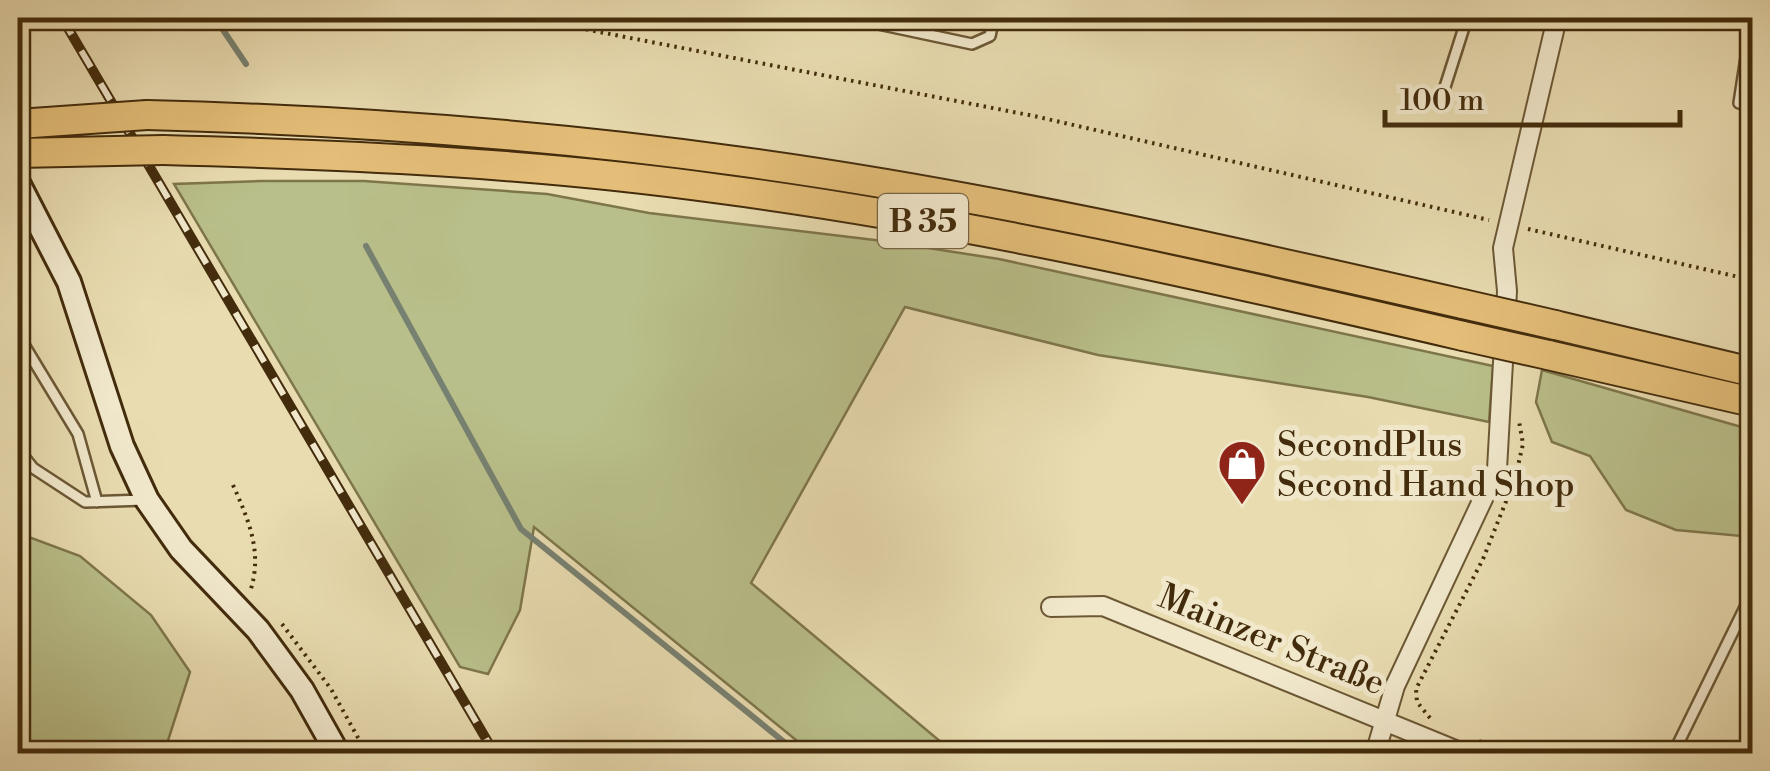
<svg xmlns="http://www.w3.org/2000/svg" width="1770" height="771" viewBox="0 0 1770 771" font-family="'Libre Bodoni',serif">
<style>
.green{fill:#b9bf8a;stroke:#7e764b;stroke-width:2.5}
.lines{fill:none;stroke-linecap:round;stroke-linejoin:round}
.stream{stroke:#778171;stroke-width:6}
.service-casing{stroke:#6c5835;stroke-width:14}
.minor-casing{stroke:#6c5835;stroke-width:22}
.secondary-casing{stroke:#432c0c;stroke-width:28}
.trunk-casing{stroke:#432c0c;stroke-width:32}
.path{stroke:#432c0c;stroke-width:4;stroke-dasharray:2.5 5;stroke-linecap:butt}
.service{stroke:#f1e8cc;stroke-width:9}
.minor{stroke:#f1e8cc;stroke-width:18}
.secondary{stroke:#f1e8cc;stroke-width:22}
.trunk{stroke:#e4be78;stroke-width:28}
.rail-casing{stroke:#432c0c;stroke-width:10}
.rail{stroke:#f1e8cc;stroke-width:6;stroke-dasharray:19;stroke-linecap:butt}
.trunk-bridge-casing{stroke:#432c0c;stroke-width:32;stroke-linecap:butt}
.trunk-bridge{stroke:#e4be78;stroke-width:28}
.labels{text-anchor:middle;stroke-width:10;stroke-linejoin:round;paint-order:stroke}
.shield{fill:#f1e8cc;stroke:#776446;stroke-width:2.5}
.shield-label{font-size:32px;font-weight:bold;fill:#432c0c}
.poi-label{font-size:35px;fill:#432c0c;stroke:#f1e8cc;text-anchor:start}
.street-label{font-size:35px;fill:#432c0c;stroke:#f1e8cc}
</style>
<rect width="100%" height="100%" fill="#e9dcb1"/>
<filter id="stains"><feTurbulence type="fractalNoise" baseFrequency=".002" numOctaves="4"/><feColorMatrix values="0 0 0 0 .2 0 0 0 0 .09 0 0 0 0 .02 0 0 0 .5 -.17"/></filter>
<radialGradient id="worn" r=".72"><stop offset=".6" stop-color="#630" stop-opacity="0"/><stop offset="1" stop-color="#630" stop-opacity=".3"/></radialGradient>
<!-- green -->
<path class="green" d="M 260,181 L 364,181 L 547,194 L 649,213 L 883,241 L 999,259 L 1493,366 L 1489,422 L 1368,397 L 1098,355 L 905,307 L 751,583 L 954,753 L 812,753 L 534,527 L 520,610 L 488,674 L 460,667 L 174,184 Z
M 1542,370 L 1752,430 L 1752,537 L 1676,530 L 1626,510 L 1590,456 L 1552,442 L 1536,402 Z
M 18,533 L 80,556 L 151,615 L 190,672 L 164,753 L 18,753 Z"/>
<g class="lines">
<!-- stream -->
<path class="stream" d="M 215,18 L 246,64
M 366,246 L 521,529 L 799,754"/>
<!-- service casing -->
<g class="service-casing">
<path id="service" d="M 850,18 L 972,44 L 990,36 L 994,18
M 1752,18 L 1739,103 L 1752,106
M 1444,90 L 1467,18
M 18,335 L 78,434 L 97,502
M 18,449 L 33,468 L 85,502 L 144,500
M 1673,754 L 1752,593"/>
</g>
<!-- minor casing -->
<g class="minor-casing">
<path id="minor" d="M 1051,607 L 1103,606 L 1465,754
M 1375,754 L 1395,686 L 1497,469 L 1507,291 L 1503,248 L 1557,18"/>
</g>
<!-- secondary casing -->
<g class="secondary-casing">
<path id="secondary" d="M 18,183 L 69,282 L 122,446 L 147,500 L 181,549 L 258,630 L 302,690 L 338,754"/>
</g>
<!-- trunk casing -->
<g class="trunk-casing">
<path id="trunk" d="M 147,115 C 344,120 541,134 736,161 C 981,194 1222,249 1463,304
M 163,150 C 350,155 536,163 721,189 C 971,222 1218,279 1463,336
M 1555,325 L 1752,372
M 1548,355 L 1752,402"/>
</g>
<!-- path -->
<path class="path" d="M 527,18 L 1034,116 L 1489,220
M 1528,229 L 1752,280
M 1517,470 L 1523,444 L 1519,421
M 233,485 C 249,521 263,553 250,592
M 282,624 L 331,689 L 367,754
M 1430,718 L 1417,702 L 1416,689 L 1483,559 L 1515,479
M 1479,741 L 1506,754"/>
<!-- service -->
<use href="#service" class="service"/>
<!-- minor -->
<use href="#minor" class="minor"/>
<!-- secondary -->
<use href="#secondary" class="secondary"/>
<!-- trunk -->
<use href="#trunk" class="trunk"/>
<!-- rail casing -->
<g class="rail-casing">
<path id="rail" d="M 62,18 L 495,754"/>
</g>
<!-- rail -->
<use href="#rail" class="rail"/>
<!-- trunk-bridge casing -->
<g class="trunk-bridge-casing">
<path id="trunk-bridge" d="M 18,124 L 147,115
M 18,153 L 163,150
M 1463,304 L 1555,325
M 1463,336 L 1548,355"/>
</g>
<!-- trunk-bridge -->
<use href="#trunk-bridge" class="trunk-bridge"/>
</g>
<!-- icons -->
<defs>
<g id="shop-pin" transform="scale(2.5)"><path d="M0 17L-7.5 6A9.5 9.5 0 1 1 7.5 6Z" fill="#8f2418" stroke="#f1e8cc"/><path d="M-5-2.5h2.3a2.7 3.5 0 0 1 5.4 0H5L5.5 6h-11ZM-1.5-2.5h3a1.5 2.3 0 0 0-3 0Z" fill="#fff"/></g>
</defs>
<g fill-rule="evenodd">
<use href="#shop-pin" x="1242" y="464"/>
</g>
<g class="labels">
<!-- shield labels -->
<rect class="shield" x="878" y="194" width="90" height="54" rx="8"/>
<g class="shield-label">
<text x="923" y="232">B 35</text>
</g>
<!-- poi labels -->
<g class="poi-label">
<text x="1277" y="456">SecondPlus<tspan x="1277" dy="40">Second Hand Shop</tspan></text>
</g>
<!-- street labels -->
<g class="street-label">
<text transform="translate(1272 639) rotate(22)" y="12">Mainzer Straße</text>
</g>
</g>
<!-- margin -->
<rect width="1770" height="771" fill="none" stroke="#e9dcb1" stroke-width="60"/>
<rect x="20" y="20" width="1730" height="731" fill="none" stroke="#432c0c" stroke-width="5"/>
<rect x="30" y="30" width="1710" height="711" fill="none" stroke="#432c0c" stroke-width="2.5"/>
<!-- scale -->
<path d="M1385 110v15h295v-15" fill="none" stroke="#432c0c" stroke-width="5"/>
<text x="1400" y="110" font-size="30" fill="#432c0c" stroke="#f1e8cc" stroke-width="8" paint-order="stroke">100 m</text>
<rect width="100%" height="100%" filter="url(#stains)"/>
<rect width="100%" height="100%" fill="url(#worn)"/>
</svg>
